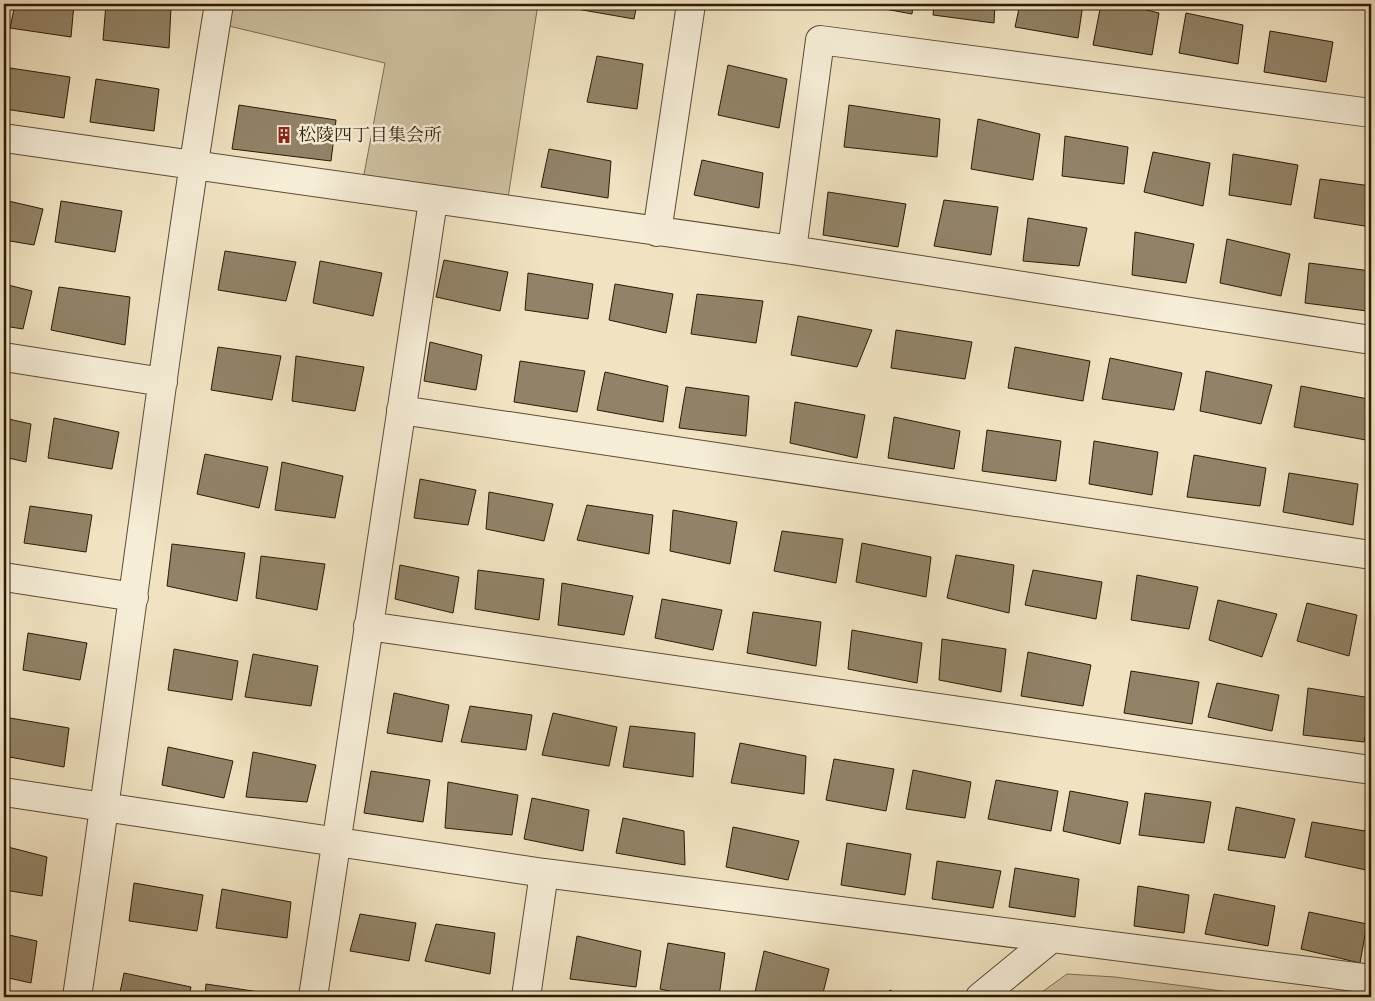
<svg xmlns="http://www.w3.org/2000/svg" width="1375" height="1001" viewBox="0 0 1375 1001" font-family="Vollkorn,'Noto Serif JP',serif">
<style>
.green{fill:#cfc1a2;stroke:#7d6e54}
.building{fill:#928368;stroke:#2b1a06}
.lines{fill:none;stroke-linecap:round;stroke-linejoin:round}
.minor-casing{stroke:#5c4c35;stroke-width:30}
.minor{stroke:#f6edd7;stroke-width:28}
.labels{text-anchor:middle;stroke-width:5;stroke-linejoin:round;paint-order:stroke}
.poi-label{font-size:18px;fill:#2b1a06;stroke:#f6edd7;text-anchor:start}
</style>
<rect width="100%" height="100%" fill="#f1e3c2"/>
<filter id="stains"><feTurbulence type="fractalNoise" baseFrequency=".004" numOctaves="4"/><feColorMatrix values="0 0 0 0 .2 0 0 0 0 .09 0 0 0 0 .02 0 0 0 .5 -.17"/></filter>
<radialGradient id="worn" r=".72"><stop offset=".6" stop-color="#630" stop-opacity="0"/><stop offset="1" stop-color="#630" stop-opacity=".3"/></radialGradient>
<!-- green -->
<path class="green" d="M 219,4 L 538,4 L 506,211 L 361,190 L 385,63 L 216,23 Z
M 1067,974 L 1115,977 L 1268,997 L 1035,997 Z"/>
<!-- building -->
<path class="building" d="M 15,4 L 74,4 L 71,37 L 10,28 Z
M 106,4 L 145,4 L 171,7 L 169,48 L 103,40 Z
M 572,4 L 637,4 L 634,19 L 571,8 Z
M 765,4 L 801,4 L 800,9 Z
M 858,4 L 913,4 L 912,14 Z
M 934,4 L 995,4 L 994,23 L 933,15 Z
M 1020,4 L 1083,4 L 1078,38 L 1015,27 Z
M 1101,4 L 1121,4 L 1159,13 L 1152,55 L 1093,45 Z
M 1186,13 L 1243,25 L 1238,64 L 1179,53 Z
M 1270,31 L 1333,42 L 1326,82 L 1264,72 Z
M 597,56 L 643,64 L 637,109 L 587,102 Z
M 728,65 L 787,79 L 779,128 L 718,115 Z
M 10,68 L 70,77 L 64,118 L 5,109 Z
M 96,79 L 159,89 L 154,131 L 90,122 Z
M 239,105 L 336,120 L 331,161 L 232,149 Z
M 849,105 L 940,119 L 937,157 L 844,147 Z
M 978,119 L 1040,134 L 1033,180 L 971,169 Z
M 1065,136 L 1128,147 L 1124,184 L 1062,176 Z
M 549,149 L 611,161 L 608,198 L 541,187 Z
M 1153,152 L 1210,163 L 1203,206 L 1144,192 Z
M 1233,154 L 1298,165 L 1291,205 L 1229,195 Z
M 702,160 L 763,173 L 759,208 L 694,195 Z
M 1320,179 L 1371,186 L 1371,227 L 1314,218 Z
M 828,192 L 906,204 L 898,247 L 823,235 Z
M 4,200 L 43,209 L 34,245 L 4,240 Z
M 944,200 L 998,207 L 991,255 L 934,246 Z
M 61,201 L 122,211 L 115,252 L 55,242 Z
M 1028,218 L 1087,228 L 1079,266 L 1023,261 Z
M 1135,232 L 1194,244 L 1186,283 L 1132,275 Z
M 1227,239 L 1290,254 L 1281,296 L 1220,283 Z
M 225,251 L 296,262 L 286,301 L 218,290 Z
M 444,260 L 508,272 L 500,311 L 436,297 Z
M 320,261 L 382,273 L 373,316 L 313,303 Z
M 1309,263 L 1371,271 L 1367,311 L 1305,303 Z
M 528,273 L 593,284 L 588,319 L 525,310 Z
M 4,284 L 32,291 L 23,329 L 4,326 Z
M 615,284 L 673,294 L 666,333 L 609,320 Z
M 59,287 L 130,297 L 125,345 L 51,330 Z
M 697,294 L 763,301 L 756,343 L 691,334 Z
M 798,316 L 872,330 L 857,367 L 791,355 Z
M 896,330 L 972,342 L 965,379 L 891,368 Z
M 430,342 L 482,355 L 476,390 L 424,381 Z
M 218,347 L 281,356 L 272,400 L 211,390 Z
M 1015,347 L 1090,361 L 1083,401 L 1008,388 Z
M 296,356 L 364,367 L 355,411 L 292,401 Z
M 1110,358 L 1182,373 L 1174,410 L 1102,399 Z
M 520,361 L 585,371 L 577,412 L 514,402 Z
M 1206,371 L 1272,385 L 1261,424 L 1200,411 Z
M 605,372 L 668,386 L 663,422 L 597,410 Z
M 1301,386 L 1368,399 L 1366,440 L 1294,427 Z
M 686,387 L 749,396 L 746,436 L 679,428 Z
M 795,402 L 865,415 L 857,458 L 790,443 Z
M 894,417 L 960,431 L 954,469 L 888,458 Z
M 4,418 L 31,424 L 26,462 L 4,457 Z
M 54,418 L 119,432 L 112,469 L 48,458 Z
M 987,430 L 1061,441 L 1056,481 L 982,471 Z
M 1094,441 L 1158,452 L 1152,495 L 1089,484 Z
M 205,454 L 268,467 L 259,508 L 197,494 Z
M 1194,455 L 1266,468 L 1260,506 L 1187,497 Z
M 282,462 L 343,476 L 335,518 L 275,510 Z
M 1289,473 L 1358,484 L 1353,525 L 1283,512 Z
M 420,479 L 476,490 L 468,525 L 414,518 Z
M 489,492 L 553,504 L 544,541 L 486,529 Z
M 587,505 L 653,515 L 649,554 L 577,540 Z
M 30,506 L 92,515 L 86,552 L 24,543 Z
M 673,510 L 737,522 L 730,564 L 670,551 Z
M 782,531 L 843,539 L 836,583 L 774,571 Z
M 862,543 L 931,557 L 926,597 L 856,582 Z
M 172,544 L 245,553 L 237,601 L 167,586 Z
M 956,555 L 1014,565 L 1009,613 L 947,598 Z
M 261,556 L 325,564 L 317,610 L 256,598 Z
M 400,565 L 459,577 L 453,613 L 395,599 Z
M 478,570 L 544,579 L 539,620 L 475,609 Z
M 1033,570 L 1102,582 L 1096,619 L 1025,605 Z
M 1137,575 L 1198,587 L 1189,629 L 1131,620 Z
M 562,583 L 633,596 L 624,635 L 558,625 Z
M 662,599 L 722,610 L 713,650 L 655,638 Z
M 1218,600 L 1277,614 L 1262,657 L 1209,640 Z
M 1307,603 L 1357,615 L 1349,656 L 1297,641 Z
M 753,612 L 821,622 L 816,666 L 747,653 Z
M 852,630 L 922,643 L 917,683 L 848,669 Z
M 28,633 L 87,643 L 80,680 L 23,670 Z
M 942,639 L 1006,649 L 1001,692 L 939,680 Z
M 174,649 L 238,661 L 232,700 L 168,690 Z
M 1028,652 L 1091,665 L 1083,706 L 1021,696 Z
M 253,654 L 318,666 L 311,706 L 245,697 Z
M 1131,671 L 1199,682 L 1192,724 L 1124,713 Z
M 1217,683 L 1279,695 L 1272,731 L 1208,717 Z
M 1308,688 L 1371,698 L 1371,709 L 1364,742 L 1303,735 Z
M 394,693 L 449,705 L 442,742 L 387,733 Z
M 470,706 L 532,715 L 526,750 L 461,742 Z
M 553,713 L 617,727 L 609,766 L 542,755 Z
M 4,717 L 69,728 L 64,767 L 4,756 Z
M 630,726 L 695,733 L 693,777 L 623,767 Z
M 740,743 L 806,756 L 804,794 L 731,783 Z
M 168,747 L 233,761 L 224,798 L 162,785 Z
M 253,752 L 316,765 L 307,802 L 246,797 Z
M 834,759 L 894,769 L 886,811 L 826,800 Z
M 913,770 L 971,782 L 965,818 L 906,809 Z
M 371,771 L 430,780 L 423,822 L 364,813 Z
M 996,780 L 1058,791 L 1051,831 L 988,819 Z
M 448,782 L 518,795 L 512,835 L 445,828 Z
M 1070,791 L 1128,802 L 1120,844 L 1063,831 Z
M 1145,793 L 1211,802 L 1204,843 L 1139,835 Z
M 532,798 L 589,810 L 583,851 L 524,839 Z
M 1236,807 L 1295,819 L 1285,858 L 1228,850 Z
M 623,818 L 684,831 L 685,865 L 616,853 Z
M 1312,822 L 1371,832 L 1371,845 L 1366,870 L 1305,857 Z
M 733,827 L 799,841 L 788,880 L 726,867 Z
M 847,843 L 911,854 L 905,895 L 841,885 Z
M 4,846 L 47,857 L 42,896 L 4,890 Z
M 937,861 L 1001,871 L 993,908 L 932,899 Z
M 1015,868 L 1079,879 L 1075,917 L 1009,907 Z
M 134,883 L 203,895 L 197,931 L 129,921 Z
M 1138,886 L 1189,895 L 1184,933 L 1134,926 Z
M 222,889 L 291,902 L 287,938 L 216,928 Z
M 1214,894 L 1275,906 L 1268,946 L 1205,934 Z
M 1309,912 L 1367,924 L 1360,963 L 1301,949 Z
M 360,914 L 416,923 L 409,961 L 350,951 Z
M 436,924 L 495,933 L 490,974 L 425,961 Z
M 4,934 L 37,941 L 31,983 L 4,977 Z
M 577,936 L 641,951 L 636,987 L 570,979 Z
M 668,943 L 725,953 L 719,997 L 697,997 L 660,989 Z
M 764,951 L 829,969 L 822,997 L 798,997 L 755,992 Z
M 124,973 L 191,987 L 189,997 L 119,997 Z
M 206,984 L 266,993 L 266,997 L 205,997 Z
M 891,990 L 895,997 L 877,997 Z"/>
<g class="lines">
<!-- minor casing -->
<g class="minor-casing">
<path id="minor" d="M 4,138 L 792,250 L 1371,340
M 657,232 L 691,4
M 792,250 L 820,40 L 1371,113
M 4,357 L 163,382
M 401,410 L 1371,555
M 4,577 L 134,597
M 368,626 L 1371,770
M 4,792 L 544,873 L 526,997
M 544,873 L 1371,979
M 77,997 C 126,666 165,334 219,4
M 313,997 L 433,201
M 980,997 L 1052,938"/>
</g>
<!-- minor -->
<use href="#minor" class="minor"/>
</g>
<!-- icons -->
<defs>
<g id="building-bare" transform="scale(1.35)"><path d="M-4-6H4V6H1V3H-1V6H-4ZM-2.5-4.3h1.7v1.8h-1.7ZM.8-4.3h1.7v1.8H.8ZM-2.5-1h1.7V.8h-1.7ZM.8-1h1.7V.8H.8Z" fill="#8f2418" stroke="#f6edd7" stroke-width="2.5" paint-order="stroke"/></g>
</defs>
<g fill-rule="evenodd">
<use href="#building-bare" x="284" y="135"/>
</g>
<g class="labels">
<!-- poi labels -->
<g class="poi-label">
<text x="298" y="141">松陵四丁目集会所</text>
</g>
</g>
<!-- margin -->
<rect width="1375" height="1001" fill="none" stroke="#f1e3c2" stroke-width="20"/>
<rect x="5" y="5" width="1365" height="991" fill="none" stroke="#2b1a06" stroke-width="2.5"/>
<rect x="10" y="10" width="1355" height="981" fill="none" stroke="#2b1a06"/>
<rect width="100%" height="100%" filter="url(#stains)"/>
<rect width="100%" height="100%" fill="url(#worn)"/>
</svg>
